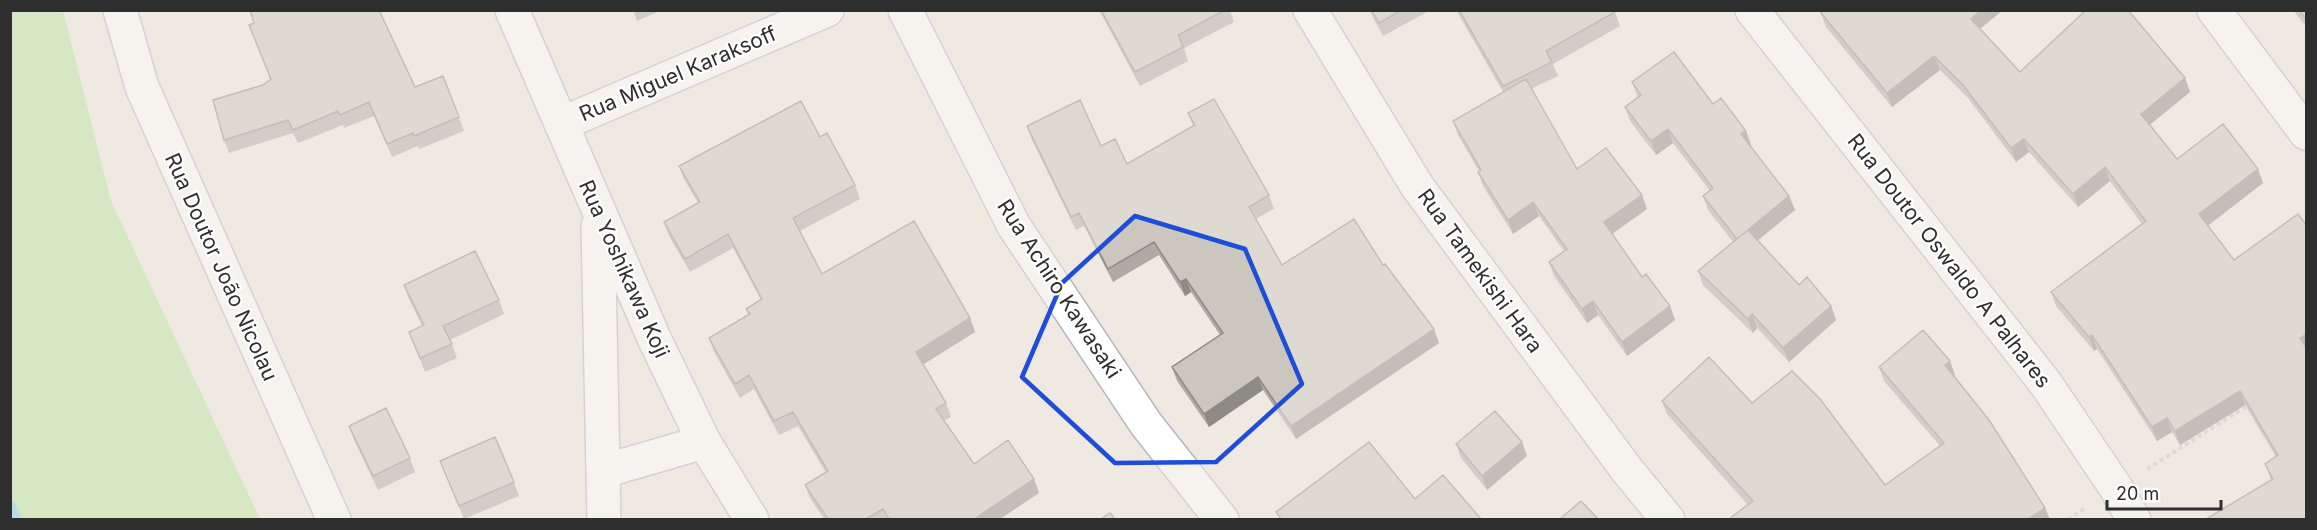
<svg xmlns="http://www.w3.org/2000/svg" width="2317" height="530" viewBox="0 0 2317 530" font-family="Inter,sans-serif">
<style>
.green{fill:#b6e59e}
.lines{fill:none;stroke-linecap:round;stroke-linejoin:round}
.stream{stroke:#75cff0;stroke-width:12}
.street-casing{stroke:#b4b7c1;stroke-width:36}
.path{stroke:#c9c9c9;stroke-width:4;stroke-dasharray:4.5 3;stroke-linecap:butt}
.street{stroke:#fff;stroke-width:33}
.wall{fill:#afaba4}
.shaded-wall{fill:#8e8b86}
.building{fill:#cbc7bf;stroke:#8e8b86;stroke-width:1.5}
.marked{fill:none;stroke:#1d4ed8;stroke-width:4.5;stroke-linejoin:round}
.labels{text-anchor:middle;stroke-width:4.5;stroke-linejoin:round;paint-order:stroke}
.street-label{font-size:21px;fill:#2e2e2e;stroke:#fff}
</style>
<rect width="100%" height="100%" fill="#efe9e1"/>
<!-- green -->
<path class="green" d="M 10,11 L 63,11 L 111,201 L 260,519 L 11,519 Z"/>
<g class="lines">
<!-- stream -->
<path class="stream" d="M 10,506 L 16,520"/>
<!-- street casing -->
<g class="street-casing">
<path id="street" d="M 120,10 L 142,87 L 334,520
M 512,10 L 654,338 L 704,442 L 752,520
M 905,10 L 1014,226 L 1146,424 L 1222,520
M 1310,10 L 1417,186 L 1627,470 L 1668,520
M 1752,10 L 2046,384 L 2116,488 L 2134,520
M 2214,10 L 2306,133
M 561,124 L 827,10
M 598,226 L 604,520
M 604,471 L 704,442"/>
</g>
<!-- path -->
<path class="path" d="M 2147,469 L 2250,404
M 2068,520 L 2085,508"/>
<!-- street -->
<use href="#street" class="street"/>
</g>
<!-- wall -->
<path class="wall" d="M 633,10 L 662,10 L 637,21 Z
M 1099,10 L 1230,10 L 1234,22 L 1184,48 L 1188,61 L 1140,86 Z
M 1369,10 L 1431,10 L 1383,36 Z
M 1456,10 L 1614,10 L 1620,26 L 1553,64 L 1558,76 L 1531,89 L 1577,169 L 1647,209 L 1612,234 L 1642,277 L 1670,306 L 1675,320 L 1627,356 L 1598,315 L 1587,323 L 1554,276 L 1549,262 L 1564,251 L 1539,216 L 1513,234 L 1483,186 L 1478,172 L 1479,171 L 1458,135 L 1453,121 L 1503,92 Z
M 1819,10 L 2003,10 L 1980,29 L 2020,72 L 2185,78 L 2190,92 L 2149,125 L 2177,159 L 2258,169 L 2263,183 L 2208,226 L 2307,519 L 2270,478 L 2265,464 L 2276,457 L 2245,405 L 2180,445 L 2172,432 L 2157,441 L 2097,349 L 2094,351 L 2056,306 L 2051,292 L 2142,224 L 2110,181 L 2078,207 L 2029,152 L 2016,162 L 1968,98 L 1940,70 L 1892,107 L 1826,27 L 1821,13 Z
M 2293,10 L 2307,10 L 2307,28 Z
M 254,23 L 415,87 L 443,76 L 464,131 L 419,149 L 418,146 L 392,157 L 374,116 L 344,128 L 343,125 L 298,143 L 293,133 L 229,153 L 224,140 L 263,85 L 270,80 Z
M 1632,82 L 1713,104 L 1746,131 L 1751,145 L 1750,146 L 1789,196 L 1795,210 L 1758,240 L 1799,285 L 1831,306 L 1836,320 L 1789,362 L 1757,328 L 1753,333 L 1703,285 L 1698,271 L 1733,242 L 1708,210 L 1703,196 L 1710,191 L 1673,143 L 1656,155 L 1630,121 L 1625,107 L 1638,98 Z
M 1188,113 L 1269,195 L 1274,209 L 1256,219 L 1282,265 L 1383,265 L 1434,329 L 1439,343 L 1296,439 L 1263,390 L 1209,427 L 1177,381 L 1172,367 L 1220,335 L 1191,292 L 1185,296 L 1159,255 L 1113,282 L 1084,226 L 1076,230 L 1032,140 L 1027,126 L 1101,146 L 1127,164 L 1193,126 Z
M 820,137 L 855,185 L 860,199 L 800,231 L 822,274 L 970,318 L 975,332 L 923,364 L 946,403 L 951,417 L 944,421 L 974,464 L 1039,493 L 1000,519 L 824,519 L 810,498 L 805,485 L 826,473 L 798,426 L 779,435 L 754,389 L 740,398 L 714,352 L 709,338 L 749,315 L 746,309 L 761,300 L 733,248 L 690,272 L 669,236 L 664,222 L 698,203 L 684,179 L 679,166 Z
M 404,285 L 499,300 L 504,314 L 450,340 L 457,358 L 425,372 L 409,332 L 422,326 L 409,299 Z
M 1950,361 L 1955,375 L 1954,376 L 2045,508 L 1748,505 L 1667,414 L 1662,401 L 1752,403 L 1885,485 L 1940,446 L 1884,381 L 1879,367 Z
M 349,426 L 410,458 L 415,472 L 378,490 L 354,440 Z
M 1522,442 L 1527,456 L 1487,490 L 1461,458 L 1456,444 Z
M 440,461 L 514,482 L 519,496 L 464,519 Z"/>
<!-- shaded-wall -->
<path class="shaded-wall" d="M 1981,10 L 2003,10 L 1976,32 L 1971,19 Z
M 1934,56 L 1940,70 L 1892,107 L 1887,93 Z
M 2185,78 L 2190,92 L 2146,128 L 2141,114 Z
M 1668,129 L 1673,143 L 1656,155 L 1651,141 Z
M 1746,131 L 1751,145 L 1746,148 L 1741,134 Z
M 2024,139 L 2029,152 L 2016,162 L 2011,148 Z
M 2105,167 L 2110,181 L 2078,207 L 2073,194 Z
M 2258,169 L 2263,183 L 2204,228 L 2199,214 Z
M 1642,195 L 1647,209 L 1609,236 L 1604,222 Z
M 1789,196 L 1795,210 L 1742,253 L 1737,239 Z
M 1533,202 L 1539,216 L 1513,234 L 1508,220 Z
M 1186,279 L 1191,292 L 1185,296 L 1180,282 Z
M 1593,301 L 1598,315 L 1587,323 L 1582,309 Z
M 1670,306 L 1675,320 L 1627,356 L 1622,342 Z
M 1831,306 L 1836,320 L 1789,362 L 1783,348 Z
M 1752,314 L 1757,328 L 1753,333 L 1748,319 Z
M 970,318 L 975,332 L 921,366 L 916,352 Z
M 1434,329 L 1439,343 L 1296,439 L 1291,426 Z
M 2307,334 L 2307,351 L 2300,338 Z
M 2092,335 L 2097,349 L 2094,351 L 2089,337 Z
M 1950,361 L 1955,375 L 1950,379 L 1945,365 Z
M 1258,377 L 1263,390 L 1209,427 L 1204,414 Z
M 2240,391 L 2245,405 L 2180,445 L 2175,431 Z
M 2167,418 L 2172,432 L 2157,441 L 2152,427 Z
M 1522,442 L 1527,456 L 1487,490 L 1482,476 Z
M 1034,479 L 1039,493 L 1000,519 L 974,519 Z
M 2045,508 L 2050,519 L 2028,519 Z"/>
<!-- building -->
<path class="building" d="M 250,10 L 379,10 L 415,87 L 443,76 L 459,117 L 414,136 L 413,133 L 387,144 L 369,102 L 340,115 L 338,111 L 293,130 L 288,120 L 224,140 L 213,100 L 263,85 L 271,79 L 249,25 L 254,23 Z
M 1101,10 L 1225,10 L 1178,35 L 1183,47 L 1135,72 Z
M 1371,10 L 1402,10 L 1379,23 Z
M 1459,10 L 1614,10 L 1615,12 L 1546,51 L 1552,62 L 1503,86 Z
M 1824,10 L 1981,10 L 1971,19 L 2020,72 L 2086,10 L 2128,10 L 2185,78 L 2141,114 L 2177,159 L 2223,124 L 2258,169 L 2199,214 L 2234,260 L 2298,214 L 2307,226 L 2307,334 L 2300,338 L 2307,349 L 2307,519 L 2206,519 L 2273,479 L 2265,464 L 2278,455 L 2240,391 L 2175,431 L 2167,418 L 2152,427 L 2092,335 L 2089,337 L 2051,292 L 2146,221 L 2105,167 L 2073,194 L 2024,139 L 2011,148 L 1963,85 L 1934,56 L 1887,93 L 1821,13 Z
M 2299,10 L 2307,10 L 2307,20 Z
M 1674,52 L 1713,104 L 1721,98 L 1746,131 L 1741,134 L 1789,196 L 1737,239 L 1703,196 L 1713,188 L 1668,129 L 1651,141 L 1625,107 L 1641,95 L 1632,82 Z
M 1526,79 L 1577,169 L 1606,148 L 1642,195 L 1604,222 L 1642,277 L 1646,274 L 1670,306 L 1622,342 L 1593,301 L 1582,309 L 1549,262 L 1567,249 L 1533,202 L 1508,220 L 1478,172 L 1481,170 L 1453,121 Z
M 1214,99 L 1269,195 L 1249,207 L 1282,265 L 1354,219 L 1383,265 L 1385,264 L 1434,329 L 1291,426 L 1258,377 L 1204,414 L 1172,367 L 1223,333 L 1186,279 L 1180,282 L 1154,242 L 1108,269 L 1079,213 L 1071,217 L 1027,126 L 1080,100 L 1101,146 L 1115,139 L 1127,164 L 1195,125 L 1188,113 Z
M 801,101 L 820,137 L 827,133 L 855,185 L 793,218 L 822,274 L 914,221 L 970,318 L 916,352 L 946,403 L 936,409 L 974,464 L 1008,440 L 1034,479 L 974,519 L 889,519 L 883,509 L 866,519 L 828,519 L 805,485 L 828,471 L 793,412 L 774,421 L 749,375 L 735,384 L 709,338 L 750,314 L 746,309 L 762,299 L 728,234 L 685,259 L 664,222 L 700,202 L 679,166 Z
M 1748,230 L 1799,285 L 1807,277 L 1831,306 L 1783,348 L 1752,314 L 1748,319 L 1698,271 Z
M 475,251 L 499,300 L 443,326 L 452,344 L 420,358 L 409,332 L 424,325 L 404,285 Z
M 1923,330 L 1950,361 L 1945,365 L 1989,420 L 2045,508 L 2028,519 L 1731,519 L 1730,518 L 1753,501 L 1662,401 L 1709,357 L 1752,403 L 1792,371 L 1820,399 L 1885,485 L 1944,443 L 1879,367 Z
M 386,408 L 410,458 L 373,476 L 349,426 Z
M 1495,411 L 1522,442 L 1482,476 L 1456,444 Z
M 495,437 L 514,482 L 459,506 L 440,461 Z
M 1369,442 L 1415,499 L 1443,475 L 1481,519 L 1281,519 L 1276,512 Z
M 1581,501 L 1598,519 L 1560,519 Z
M 1110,513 L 1115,519 L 1101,519 Z"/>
<!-- marked area -->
<path d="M0 0H2317V530H0ZM 1135,216 L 1245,249 L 1302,384 L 1216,462 L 1115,463 L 1022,377 L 1062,283 Z" fill="#efe9e1" fill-opacity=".55" fill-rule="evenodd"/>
<path class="marked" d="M 1135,216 L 1245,249 L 1302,384 L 1216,462 L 1115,463 L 1022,377 L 1062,283 Z"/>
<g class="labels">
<!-- street labels -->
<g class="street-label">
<text transform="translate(678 74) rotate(-23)" y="7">Rua Miguel Karaksoff</text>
<text transform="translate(1949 261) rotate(52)" y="7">Rua Doutor Oswaldo A Palhares</text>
<text transform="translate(221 267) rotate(66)" y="7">Rua Doutor João Nicolau</text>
<text transform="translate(624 269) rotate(66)" y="7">Rua Yoshikawa Koji</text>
<text transform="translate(1480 271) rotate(54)" y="7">Rua Tamekishi Hara</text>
<text transform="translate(1059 289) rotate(57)" y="7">Rua Achiro Kawasaki</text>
</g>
</g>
<!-- border -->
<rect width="2317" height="530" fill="none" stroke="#2e2e2e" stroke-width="24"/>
<!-- scale -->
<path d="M2107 500v9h114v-9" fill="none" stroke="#2e2e2e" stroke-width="3"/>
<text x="2116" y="500" font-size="18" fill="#2e2e2e" stroke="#ffffff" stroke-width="4.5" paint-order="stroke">20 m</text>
</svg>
